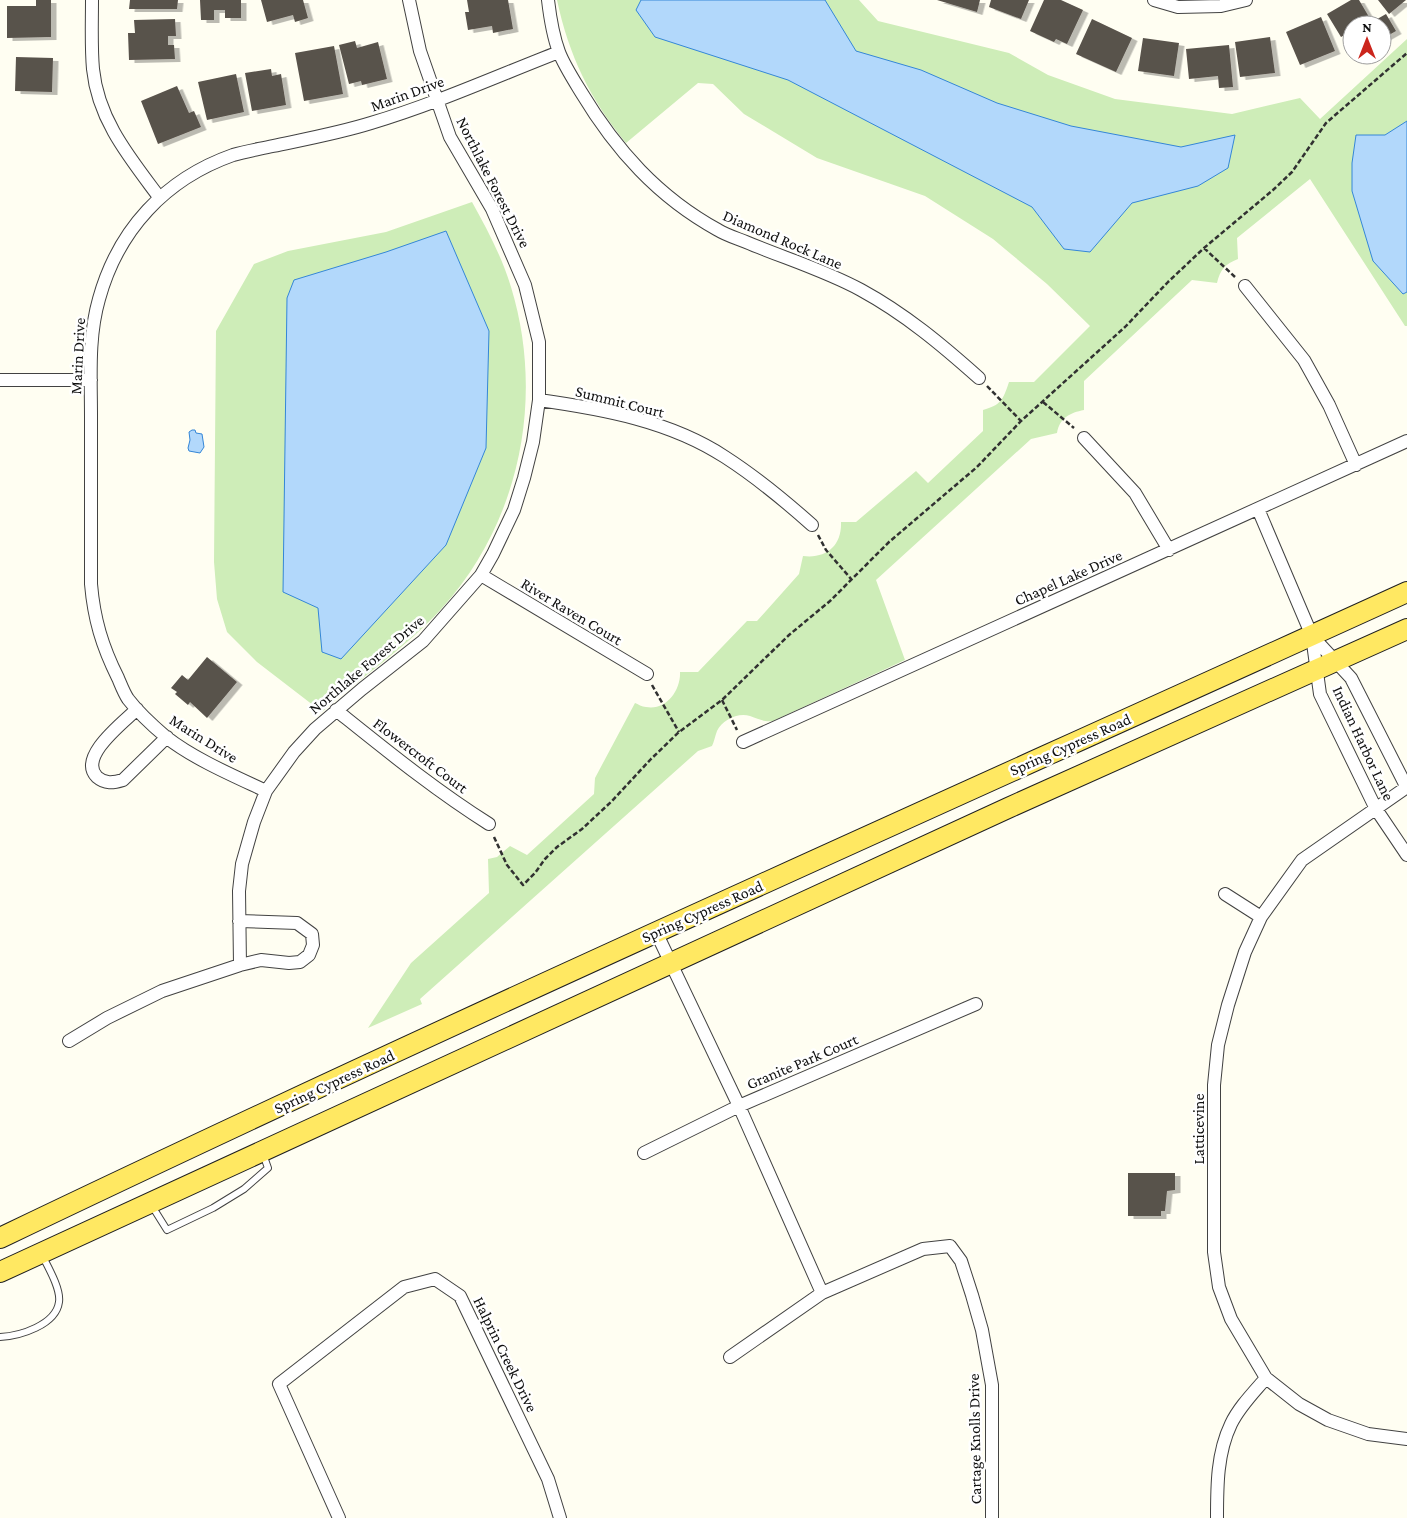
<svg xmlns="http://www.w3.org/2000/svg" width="1407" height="1518" viewBox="0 0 1407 1518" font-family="'Crimson Pro',serif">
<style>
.green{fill:#ceedb8}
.water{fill:#b2d8fb;stroke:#3486d7}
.building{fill:#59524b;filter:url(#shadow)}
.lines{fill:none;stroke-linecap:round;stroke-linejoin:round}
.lane-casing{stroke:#424242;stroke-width:8}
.street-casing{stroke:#424242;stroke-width:14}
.primary-casing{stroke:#202020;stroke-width:22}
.path{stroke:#313131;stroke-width:2.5;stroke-dasharray:5 2.5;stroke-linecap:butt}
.lane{stroke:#fff;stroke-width:6}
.street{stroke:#fff;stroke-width:12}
.primary{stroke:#ffe862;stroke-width:20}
.labels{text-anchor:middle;stroke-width:5;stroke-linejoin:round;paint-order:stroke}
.street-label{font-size:16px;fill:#0f0f0f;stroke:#fff}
</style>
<defs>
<filter id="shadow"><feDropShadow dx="5.5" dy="3" stdDeviation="0" flood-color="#0004"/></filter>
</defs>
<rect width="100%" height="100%" fill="#fffef2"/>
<!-- green -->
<path class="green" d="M 557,0 L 859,0 L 878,21 L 1009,53 L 1048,75 L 1115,99 L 1232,114 L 1300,98 L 1320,119 L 1407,39 L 1407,326 L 1405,326 L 1310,179 L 1237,238 L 1238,259 C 1225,264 1220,270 1217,283 L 1192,280 L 1084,381 L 1084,410 C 1070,413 1060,417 1057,433 L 1031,439 L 876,580 L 905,660 L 773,721 C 763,722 759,719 750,716 C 738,712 722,720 717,731 C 715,736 714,742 712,746 L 698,751 L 420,999 L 422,1004 L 368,1028 L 411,963 L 489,893 L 488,859 L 497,857 L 510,846 L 527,855 L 594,794 L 595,778 L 635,703 C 638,704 642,707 646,707 C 666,711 681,690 680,672 L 698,672 L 747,621 L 757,621 L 799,574 L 803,556 C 826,559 842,546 841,522 L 856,522 L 916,471 L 928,483 L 983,431 L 983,410 C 1001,405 1003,400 1009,382 L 1034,382 L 1090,326 L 1047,284 L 993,239 L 925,196 L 817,158 L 744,114 L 713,84 L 698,83 L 626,143 C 590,99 569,56 557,0 Z
M 472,202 C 487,229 502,257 511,287 C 545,398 520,522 442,608 C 406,648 361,677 322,712 L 257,662 L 227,632 L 217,599 L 214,562 L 216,331 L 254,264 L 288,251 L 386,232 Z"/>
<!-- water -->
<path class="water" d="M 641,0 L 825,0 L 856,51 L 921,70 L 997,103 L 1071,126 L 1181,147 L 1235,135 L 1228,168 L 1198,186 L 1132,203 L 1090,252 L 1064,249 L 1032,207 L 788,80 L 655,37 L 636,10 Z
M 1407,121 L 1407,292 L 1403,294 L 1373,261 L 1352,191 L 1352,163 L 1356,135 L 1385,135 Z
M 446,231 L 489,331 L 486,448 L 446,545 L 341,659 L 322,652 L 318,608 L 283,592 L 287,298 L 294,280 L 386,252 Z
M 192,430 L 195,430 L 196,433 L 202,434 L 204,447 L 200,453 L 189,451 L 188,448 L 190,440 L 189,432 Z"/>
<!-- building -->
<path class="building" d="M 36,0 L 51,0 L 51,37 L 7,38 L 7,6 L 36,6 Z
M 130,0 L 178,0 L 177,9 L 129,9 Z
M 200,0 L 241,0 L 241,18 L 225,18 L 225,10 L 214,10 L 214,20 L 201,20 Z
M 261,0 L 303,0 L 308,18 L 295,22 L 293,15 L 267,22 Z
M 467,0 L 508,0 L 513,29 L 493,33 L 492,26 L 468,30 L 465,12 L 469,12 Z
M 937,0 L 980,0 L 977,12 Z
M 991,0 L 1029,0 L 1021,19 L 989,7 Z
M 1044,0 L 1061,0 L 1083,10 L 1067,44 L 1056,39 L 1054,42 L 1030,31 Z
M 1351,0 L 1359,0 L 1372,22 L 1386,14 L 1396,31 L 1382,39 L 1382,25 L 1369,25 L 1367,22 L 1361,25 L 1352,25 L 1352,31 L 1341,37 L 1327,14 Z
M 1378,0 L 1406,0 L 1389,14 Z
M 1321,17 L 1335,51 L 1300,65 L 1286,32 Z
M 175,19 L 176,36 L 168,36 L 168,45 L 174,45 L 175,59 L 129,60 L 128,33 L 135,33 L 134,20 Z
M 1092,19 L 1132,38 L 1116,72 L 1076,54 Z
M 1270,37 L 1275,73 L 1240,77 L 1235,42 Z
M 1143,38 L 1179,43 L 1174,76 L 1138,71 Z
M 355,41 L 357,48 L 378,42 L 387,79 L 362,85 L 361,81 L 349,84 L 339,45 Z
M 1229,45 L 1233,87 L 1219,88 L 1218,76 L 1189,79 L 1186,49 Z
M 334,46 L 343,94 L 304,101 L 295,53 Z
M 16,57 L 53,58 L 52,92 L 15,91 Z
M 271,69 L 272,76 L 281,74 L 286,105 L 252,111 L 245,73 Z
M 236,74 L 244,112 L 207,120 L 198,82 Z
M 177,86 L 189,113 L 194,111 L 201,127 L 158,144 L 141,101 Z
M 207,657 L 237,682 L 207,718 L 190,702 L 188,705 L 175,694 L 177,692 L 171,688 L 182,675 L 188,680 Z
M 1128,1173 L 1175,1173 L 1175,1190 L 1167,1191 L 1165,1211 L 1161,1211 L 1161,1216 L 1128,1216 Z"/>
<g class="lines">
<!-- lane casing -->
<g class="lane-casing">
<path id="lane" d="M 152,1206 L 167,1230 L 213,1208 L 244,1189 L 268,1168 L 263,1154
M 0,1337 C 20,1336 56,1325 59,1302 C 61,1289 48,1267 42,1255"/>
</g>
<!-- street casing -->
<g class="street-casing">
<path id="street" d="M 92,0 C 92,23 91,47 93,69 C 98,120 130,158 159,197
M 548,0 C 550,17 553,36 559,52 C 564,65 573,79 581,92 C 616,150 658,197 718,230 C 726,235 736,238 746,242 C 784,258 824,270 861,290 C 905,314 942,345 979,378
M 1154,0 L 1178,7 L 1221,6 L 1246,0
M 1245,286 L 1304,360 L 1329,405 L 1356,465
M 0,380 L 91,380
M 539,400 C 603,409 670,421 725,457 C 756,477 784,500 812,525
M 1084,438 L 1135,493 L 1169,550
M 1258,509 L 1312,636 L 1320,694 L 1376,809 L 1407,855
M 481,575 L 647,674
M 1312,636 L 1351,678 L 1407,788
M 137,709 C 124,722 77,757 97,777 C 105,784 113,783 123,780 L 167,737
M 336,710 C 386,750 435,790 489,824
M 743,742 L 1407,441
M 1407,787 L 1302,860 L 1261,917 L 1245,952 L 1228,1005 L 1218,1045 L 1214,1085 L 1214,1252 L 1219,1287 L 1231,1319 L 1266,1378 L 1299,1404 L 1328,1420 L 1368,1434 L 1407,1439
M 266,791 C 234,776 194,759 166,737 C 153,726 138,712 128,699 C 124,693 121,685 118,678 C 102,646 94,619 91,584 C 91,528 91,472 91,416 C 91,377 88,337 99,299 C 118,230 165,179 233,155 C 246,151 260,149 273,146 C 306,139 339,133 371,123 C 435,104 497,76 559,52
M 1225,894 L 1261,917
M 656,932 L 739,1106 L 822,1293
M 240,965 L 239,891 L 242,864 L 254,822 L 266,791 L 294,752 L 315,729 L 362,689 L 423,641 L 481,575 L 493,554 L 514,510 L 524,478 L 533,442 L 539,400 L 539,342 L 525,285 L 492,209 L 450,137 L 420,51 L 409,0
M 69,1041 L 107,1018 L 162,991 L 240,965 L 261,960 L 289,963 L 300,962 L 309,955 L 313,945 L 312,934 L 297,923 L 239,921
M 644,1153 L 739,1106 L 976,1004
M 730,1357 L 822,1293 L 923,1249 L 950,1246 L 961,1261 L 972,1295 L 982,1330 L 992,1385 L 992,1518
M 339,1518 L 279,1384 L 404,1287 L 435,1279 L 460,1296 L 548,1479 L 560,1518
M 1217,1518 C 1217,1486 1217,1453 1231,1424 C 1239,1407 1254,1392 1266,1378"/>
</g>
<!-- primary casing -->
<g class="primary-casing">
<path id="primary" d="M 0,1238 C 465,1015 937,806 1407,592
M 0,1272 L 1008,808 L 1407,629"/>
</g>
<!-- path -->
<path class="path" d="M 1204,248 L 1235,277
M 987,386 L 1021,421
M 1043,402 L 1074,428
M 818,535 L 826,550 L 852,580
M 652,685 L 679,732
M 722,700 L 737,730
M 494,837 L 507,865 L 523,885 L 535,873 L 545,859 L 557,847 L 582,829 L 612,801 L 651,759 L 679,732 L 722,700 L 789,635 L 830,601 L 889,542 L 977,467 L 1021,421 L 1125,327 L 1168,282 L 1204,248 L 1273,190 L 1292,172 L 1326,123 L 1407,53"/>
<!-- lane -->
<use href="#lane" class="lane"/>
<!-- street -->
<use href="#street" class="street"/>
<!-- primary -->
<use href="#primary" class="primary"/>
</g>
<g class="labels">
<!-- street labels -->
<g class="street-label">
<text transform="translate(407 93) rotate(-20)" y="6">Marin Drive</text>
<text transform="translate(494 182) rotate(63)" y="6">Northlake Forest Drive</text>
<text transform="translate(783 239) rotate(23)" y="6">Diamond Rock Lane</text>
<text transform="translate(77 356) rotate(-87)" y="6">Marin Drive</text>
<text transform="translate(620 401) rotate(14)" y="6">Summit Court</text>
<text transform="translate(1068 577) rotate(-24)" y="6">Chapel Lake Drive</text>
<text transform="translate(572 611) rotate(31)" y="6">River Raven Court</text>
<text transform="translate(366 664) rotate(-40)" y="6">Northlake Forest Drive</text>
<text transform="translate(204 738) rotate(32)" y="6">Marin Drive</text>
<text transform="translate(1364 743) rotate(65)" y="6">Indian Harbor Lane</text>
<text transform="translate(1070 744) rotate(-24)" y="6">Spring Cypress Road</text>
<text transform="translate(421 755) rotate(37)" y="6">Flowercroft Court</text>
<text transform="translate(702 911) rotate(-24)" y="6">Spring Cypress Road</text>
<text transform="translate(802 1061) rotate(-23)" y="6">Granite Park Court</text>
<text transform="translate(334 1081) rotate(-25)" y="6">Spring Cypress Road</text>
<text transform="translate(1198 1129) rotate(-90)" y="6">Latticevine</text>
<text transform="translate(506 1354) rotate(64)" y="6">Halprin Creek Drive</text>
<text transform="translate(974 1439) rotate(-91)" y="6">Cartage Knolls Drive</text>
</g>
</g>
<!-- north arrow -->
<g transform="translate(1367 40)"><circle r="24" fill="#ffffff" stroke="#9f9f9f"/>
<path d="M0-4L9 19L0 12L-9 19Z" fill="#cb251c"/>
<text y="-8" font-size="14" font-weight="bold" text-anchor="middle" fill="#0f0f0f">N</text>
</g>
</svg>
